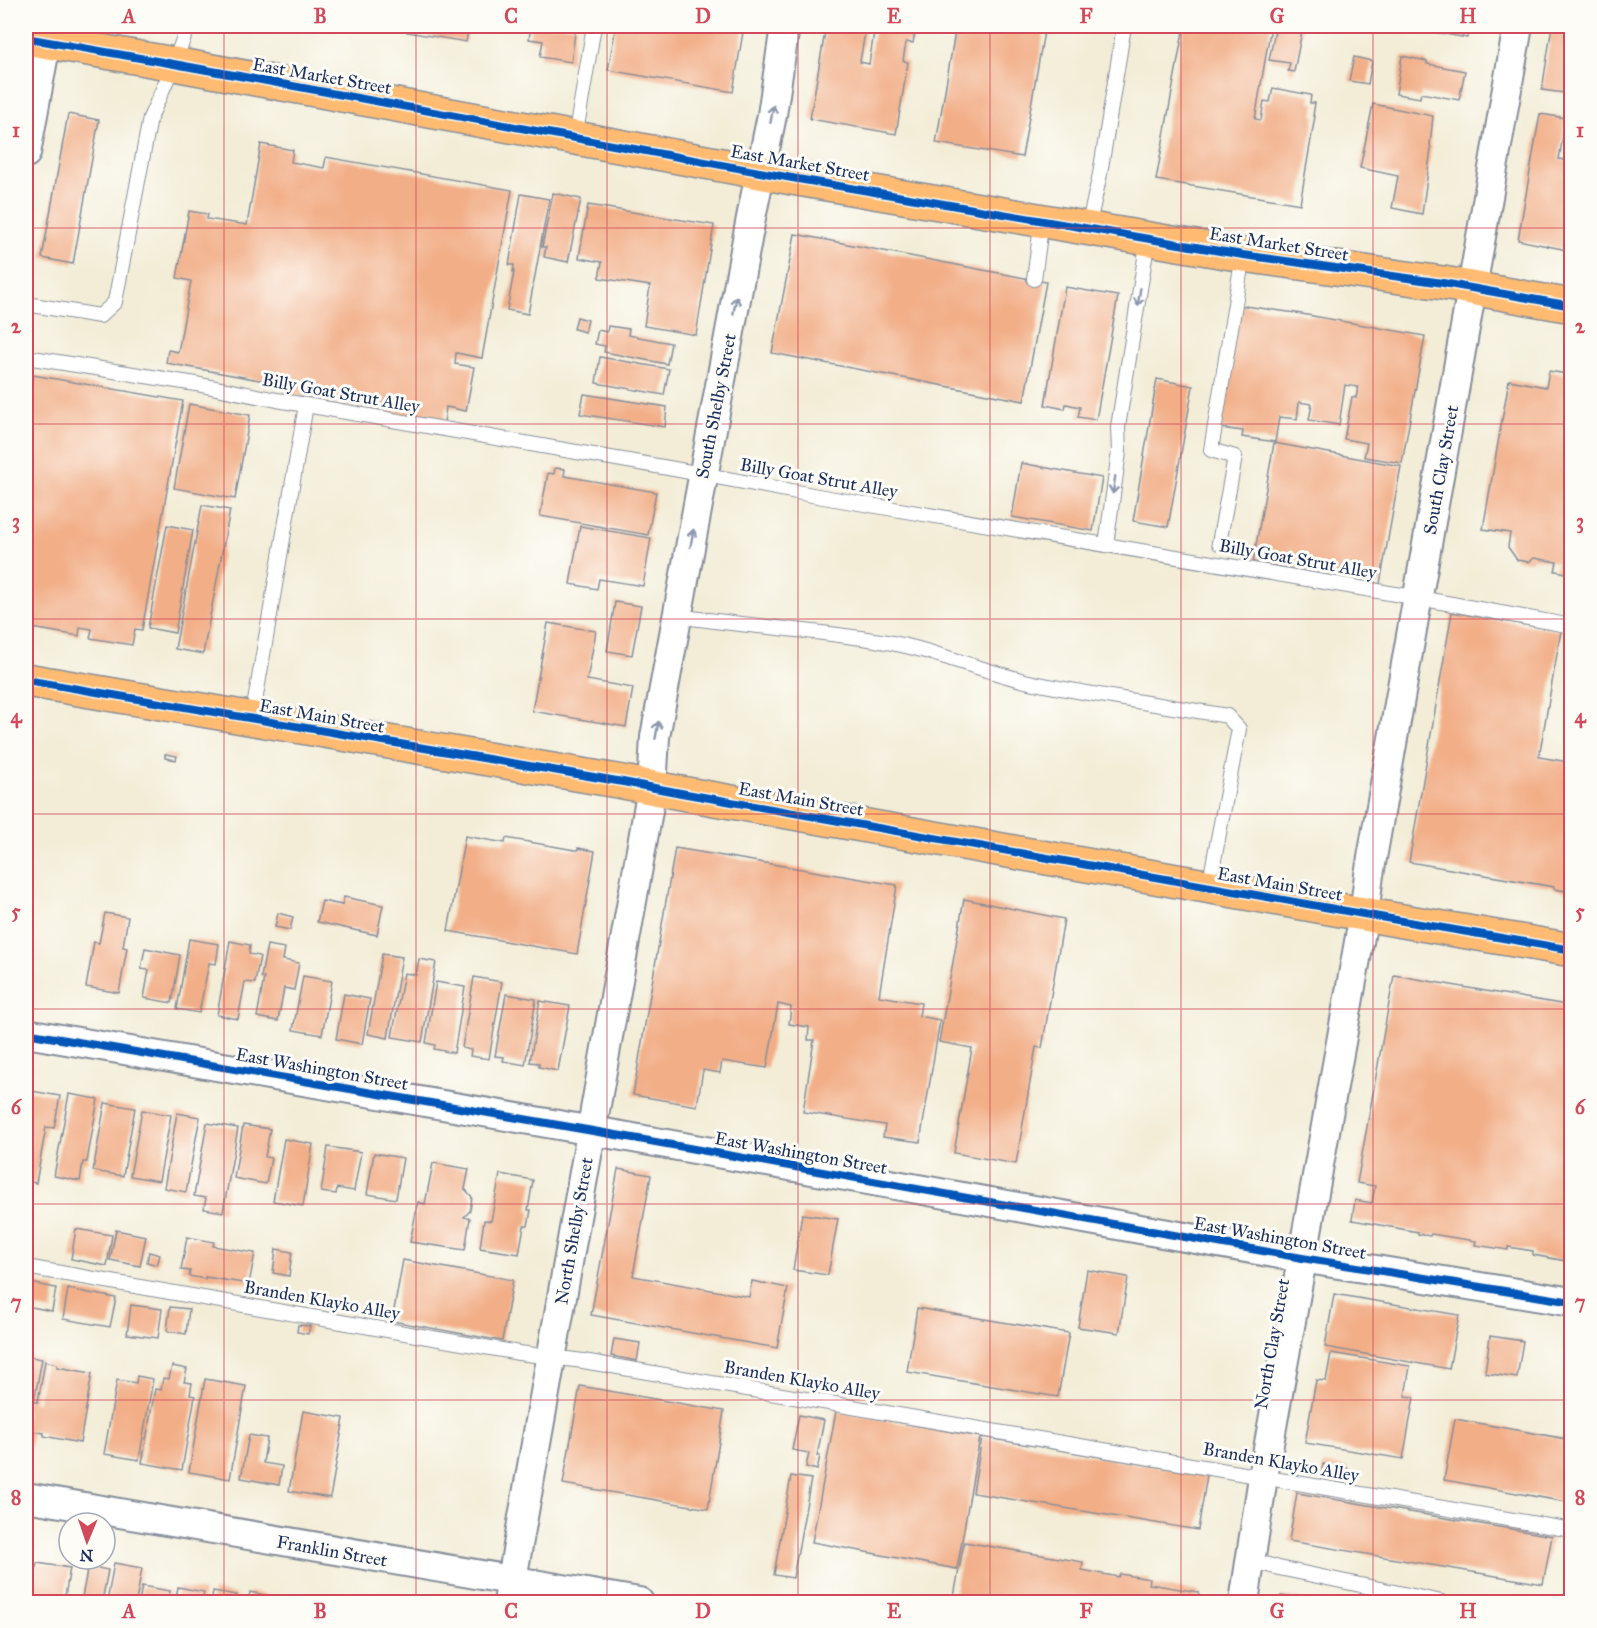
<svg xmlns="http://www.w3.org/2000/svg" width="1597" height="1628" viewBox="0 0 1597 1628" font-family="'IM FELL Great Primer',serif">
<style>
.building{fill:#f2ae87}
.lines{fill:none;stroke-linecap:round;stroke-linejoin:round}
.lane-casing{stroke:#878e9a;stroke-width:16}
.street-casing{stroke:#878e9a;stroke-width:32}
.primary-casing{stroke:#878e9a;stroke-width:36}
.lane{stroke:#fff;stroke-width:14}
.street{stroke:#fff;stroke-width:28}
.primary{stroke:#ffbb71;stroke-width:33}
.cycleway-casing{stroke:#fdfcf7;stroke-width:11}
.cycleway{stroke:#0057b8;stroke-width:8}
.oneway{stroke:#8d97ae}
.grid{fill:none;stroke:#d1495b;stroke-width:1.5;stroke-opacity:0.55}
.labels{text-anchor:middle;stroke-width:6;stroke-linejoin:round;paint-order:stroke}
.street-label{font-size:18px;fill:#1b2f5e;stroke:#fdfcf7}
.neatline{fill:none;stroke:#d1495b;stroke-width:2}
.grid-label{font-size:20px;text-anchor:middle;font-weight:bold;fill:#d1495b}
</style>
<rect width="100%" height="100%" fill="#fdfcf7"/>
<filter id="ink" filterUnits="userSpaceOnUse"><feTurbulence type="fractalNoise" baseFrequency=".0167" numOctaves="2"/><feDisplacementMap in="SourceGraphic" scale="12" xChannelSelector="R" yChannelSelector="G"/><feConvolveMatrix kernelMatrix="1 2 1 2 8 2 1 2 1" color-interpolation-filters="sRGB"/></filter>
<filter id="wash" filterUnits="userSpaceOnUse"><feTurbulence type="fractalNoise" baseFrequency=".008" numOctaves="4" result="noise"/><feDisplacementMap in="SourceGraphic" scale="24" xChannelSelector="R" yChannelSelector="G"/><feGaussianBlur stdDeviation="1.35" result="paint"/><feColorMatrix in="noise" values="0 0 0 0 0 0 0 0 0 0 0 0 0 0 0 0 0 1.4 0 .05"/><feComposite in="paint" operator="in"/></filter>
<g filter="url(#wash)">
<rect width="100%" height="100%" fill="#f3edd7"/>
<g id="blocks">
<!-- building -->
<path class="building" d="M 408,26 L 469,26 L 466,42 L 407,32 Z
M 531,26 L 576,26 L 571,62 L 540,57 L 543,41 L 529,39 Z
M 616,26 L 744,26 L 733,92 L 608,70 Z
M 826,26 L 866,26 L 860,62 L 869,64 L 875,26 L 916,26 L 913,43 L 906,42 L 903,61 L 908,62 L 896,134 L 810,119 Z
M 956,26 L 1045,26 L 1022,157 L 936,143 Z
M 1184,26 L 1271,26 L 1255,119 L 1261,120 L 1264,101 L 1270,102 L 1273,88 L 1311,95 L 1310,103 L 1315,103 L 1313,116 L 1315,116 L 1300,204 L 1156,180 Z
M 1276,26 L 1303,26 L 1294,72 L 1288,71 L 1290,63 L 1269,60 Z
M 1406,26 L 1469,26 L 1467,38 L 1406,27 Z
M 1552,26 L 1572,26 L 1572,94 L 1542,90 Z
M 1402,56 L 1427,61 L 1427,64 L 1465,71 L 1459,100 L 1421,93 L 1420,98 L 1396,94 Z
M 1354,57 L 1372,61 L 1368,84 L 1349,81 Z
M 1373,104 L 1433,116 L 1430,145 L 1431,149 L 1422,214 L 1392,208 L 1398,176 L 1360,168 Z
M 68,114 L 99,120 L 73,264 L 42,258 Z
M 1540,114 L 1566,118 L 1559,159 L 1572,161 L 1572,251 L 1518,240 Z
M 261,144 L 293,150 L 291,162 L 324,168 L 326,157 L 512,190 L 482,358 L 456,353 L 455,364 L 474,367 L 466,411 L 446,407 L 444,422 L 285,394 L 287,385 L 166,363 L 168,350 L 178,352 L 191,281 L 177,278 L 189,211 L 208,214 L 207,219 L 247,225 Z
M 553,193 L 581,199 L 568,262 L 544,257 L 546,247 L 542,247 Z
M 521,194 L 549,199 L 528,314 L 507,310 L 514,272 L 513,272 L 514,265 L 509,265 Z
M 588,205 L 714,225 L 696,335 L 644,326 L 650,286 L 599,278 L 602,262 L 579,258 Z
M 795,234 L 1046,282 L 1024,401 L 772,353 Z
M 1065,287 L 1118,296 L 1096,420 L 1078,417 L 1080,407 L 1066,404 L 1065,409 L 1045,405 Z
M 1238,305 L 1296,313 L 1425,336 L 1402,463 L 1364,457 L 1367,443 L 1344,439 L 1352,397 L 1356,398 L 1358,387 L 1345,385 L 1339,425 L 1309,420 L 1312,404 L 1299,402 L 1297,419 L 1279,417 L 1275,442 L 1242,437 L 1243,431 L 1220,428 Z
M 577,317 L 588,320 L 585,332 L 574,329 Z
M 608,326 L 629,329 L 628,335 L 671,343 L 667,364 L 604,352 L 605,346 L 595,344 L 598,330 L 607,332 Z
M 600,357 L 669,369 L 664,395 L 596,383 Z
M 1549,371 L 1572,375 L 1572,574 L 1555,571 L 1557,562 L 1534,558 L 1529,562 L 1517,560 L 1508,547 L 1510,533 L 1483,529 L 1509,380 L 1546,387 Z
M 33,375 L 183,401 L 142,630 L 135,629 L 132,645 L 90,638 L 92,629 L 80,627 L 79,636 L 26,627 L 26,416 Z
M 1157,379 L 1193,386 L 1168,527 L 1133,521 Z
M 584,394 L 667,407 L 665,427 L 580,414 Z
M 189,404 L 250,415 L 235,499 L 174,488 Z
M 1274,443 L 1401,466 L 1380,584 L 1253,562 Z
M 1021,463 L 1102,478 L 1093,531 L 1012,517 Z
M 555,468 L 565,469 L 564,476 L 656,492 L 648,535 L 540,516 L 548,473 L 554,474 Z
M 202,505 L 230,510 L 203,654 L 175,649 Z
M 167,525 L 193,530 L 175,633 L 148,628 Z
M 580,526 L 651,538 L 643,586 L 599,579 L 597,589 L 570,584 Z
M 615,602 L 641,606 L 632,655 L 607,651 Z
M 1452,612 L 1561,631 L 1539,757 L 1568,762 L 1572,766 L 1572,892 L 1554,889 L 1554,887 L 1409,862 Z
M 548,623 L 596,631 L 587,680 L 633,688 L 626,727 L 532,711 Z
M 165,754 L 177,756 L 176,760 L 165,758 Z
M 465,836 L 505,843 L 506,838 L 575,850 L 578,850 L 578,848 L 595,851 L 577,954 L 448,931 Z
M 675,848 L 897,885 L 879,996 L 921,1003 L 919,1016 L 940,1020 L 920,1142 L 883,1137 L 885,1125 L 803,1112 L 814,1040 L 808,1040 L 809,1027 L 789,1024 L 791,1007 L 778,1004 L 767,1068 L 722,1061 L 720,1073 L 703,1070 L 697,1106 L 633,1095 Z
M 344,897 L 383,905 L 377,935 L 317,922 L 322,901 L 342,905 Z
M 964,899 L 1064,919 L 1042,1048 L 1036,1047 L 1016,1164 L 954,1153 L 972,1048 L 939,1042 Z
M 105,913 L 128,917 L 123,947 L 127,948 L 119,993 L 86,987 L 94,942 L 99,943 Z
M 278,913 L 293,917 L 290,930 L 275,927 Z
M 189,939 L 219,944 L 216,964 L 209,963 L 199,1013 L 177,1009 Z
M 230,941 L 250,945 L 249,954 L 260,956 L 255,983 L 245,982 L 238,1019 L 217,1015 Z
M 267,945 L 285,948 L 283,960 L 299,963 L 294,990 L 284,988 L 278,1021 L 257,1017 L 264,978 L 261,977 Z
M 145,948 L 180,955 L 172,1003 L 144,998 L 149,970 L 141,969 Z
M 382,954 L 402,957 L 388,1038 L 368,1034 Z
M 419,959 L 436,962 L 422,1042 L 392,1037 L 404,973 L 416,975 Z
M 1394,975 L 1572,1006 L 1572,1262 L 1533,1255 L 1533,1251 L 1508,1247 L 1508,1250 L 1475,1245 L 1476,1241 L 1431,1234 L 1430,1236 L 1418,1234 L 1418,1232 L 1352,1220 L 1355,1200 L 1372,1203 L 1375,1186 L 1357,1183 Z
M 303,976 L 332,981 L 322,1035 L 293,1030 Z
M 474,977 L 502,982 L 489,1059 L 470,1056 L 471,1050 L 462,1048 Z
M 436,982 L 465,987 L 454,1053 L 434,1049 L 435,1045 L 426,1043 Z
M 344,994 L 370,999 L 362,1044 L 336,1039 Z
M 506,994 L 536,999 L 525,1065 L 503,1061 L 504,1057 L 495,1056 Z
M 540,1001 L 570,1006 L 558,1071 L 539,1067 L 539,1063 L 530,1062 Z
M 26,1090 L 60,1096 L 54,1128 L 46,1127 L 36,1183 L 26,1181 Z
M 69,1094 L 98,1099 L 87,1162 L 83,1162 L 80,1181 L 54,1176 Z
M 105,1103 L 135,1108 L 123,1176 L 93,1171 Z
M 142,1110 L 171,1115 L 159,1181 L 130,1176 Z
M 177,1113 L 200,1117 L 186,1192 L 164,1188 Z
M 207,1123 L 238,1128 L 223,1212 L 204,1209 L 206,1198 L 194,1196 Z
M 243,1125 L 270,1129 L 265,1157 L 271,1158 L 266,1184 L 234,1178 Z
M 284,1139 L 313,1144 L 303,1206 L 273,1201 Z
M 328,1147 L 361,1152 L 354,1191 L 337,1188 L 336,1194 L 321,1192 Z
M 374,1153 L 403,1158 L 396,1199 L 367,1194 Z
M 433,1163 L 469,1169 L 465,1189 L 472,1197 L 470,1211 L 464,1217 L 470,1218 L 465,1250 L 410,1242 L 418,1202 L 425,1204 Z
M 618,1169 L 651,1175 L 633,1276 L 749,1297 L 752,1281 L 788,1288 L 777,1348 L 591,1315 Z
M 500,1174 L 533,1180 L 528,1210 L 531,1210 L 528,1226 L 524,1226 L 519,1254 L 480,1248 L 484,1220 L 491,1221 Z
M 802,1214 L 838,1219 L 828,1275 L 793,1270 Z
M 76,1229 L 112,1235 L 107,1266 L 71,1259 Z
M 116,1230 L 146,1236 L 140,1266 L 110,1260 Z
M 187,1237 L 214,1242 L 213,1246 L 255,1253 L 249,1284 L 205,1277 L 205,1279 L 189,1276 L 190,1271 L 181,1270 Z
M 276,1249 L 292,1252 L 289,1276 L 273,1273 Z
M 149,1252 L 160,1255 L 157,1265 L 147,1262 Z
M 403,1260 L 513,1280 L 502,1341 L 392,1321 Z
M 1087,1270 L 1128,1277 L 1119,1333 L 1078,1327 Z
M 26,1282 L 56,1288 L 52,1311 L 26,1306 Z
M 68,1289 L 116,1298 L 110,1327 L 63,1319 Z
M 1334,1294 L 1459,1315 L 1449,1369 L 1325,1347 Z
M 131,1305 L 162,1309 L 158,1338 L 127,1334 Z
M 170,1307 L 189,1309 L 186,1334 L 167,1331 Z
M 917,1308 L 1069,1333 L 1058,1397 L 907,1372 Z
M 298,1325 L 310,1326 L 308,1334 L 297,1332 Z
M 1490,1336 L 1523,1341 L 1517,1378 L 1485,1373 Z
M 614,1339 L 640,1343 L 637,1361 L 611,1356 Z
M 1331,1353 L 1410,1366 L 1405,1396 L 1414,1397 L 1403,1459 L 1305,1443 L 1316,1380 L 1326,1381 Z
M 26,1356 L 42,1359 L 34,1402 L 38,1402 L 45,1361 L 57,1364 L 57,1367 L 92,1373 L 80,1443 L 44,1436 L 44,1433 L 32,1431 L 30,1445 L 26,1444 Z
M 172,1366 L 187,1369 L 184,1382 L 192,1383 L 190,1395 L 195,1396 L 182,1470 L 142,1463 L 155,1389 L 161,1390 L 163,1378 L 169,1379 Z
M 137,1376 L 153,1379 L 139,1460 L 104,1454 L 117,1380 L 136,1383 Z
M 205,1379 L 246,1386 L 230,1479 L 189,1472 Z
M 580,1386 L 724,1411 L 708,1509 L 563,1484 Z
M 303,1411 L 344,1418 L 330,1498 L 289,1491 Z
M 836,1411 L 980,1437 L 957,1569 L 812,1542 Z
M 799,1415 L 824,1420 L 817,1456 L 820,1456 L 817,1470 L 806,1467 L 809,1453 L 792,1450 Z
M 1455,1419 L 1572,1440 L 1572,1503 L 1444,1480 Z
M 249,1435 L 267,1438 L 263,1463 L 282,1466 L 279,1485 L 241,1478 Z
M 982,1437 L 1207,1475 L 1198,1530 L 973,1493 Z
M 1323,1464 L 1348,1468 L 1345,1483 L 1321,1479 Z
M 791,1476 L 811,1479 L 793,1578 L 774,1575 Z
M 1297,1493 L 1552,1536 L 1543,1584 L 1289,1541 Z
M 964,1542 L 1083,1562 L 1082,1570 L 1118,1577 L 1120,1574 L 1150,1579 L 1149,1584 L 1199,1592 L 1197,1602 L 953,1602 Z
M 37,1563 L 70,1568 L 64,1602 L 30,1602 Z
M 114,1563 L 142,1568 L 136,1602 L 107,1602 Z
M 88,1566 L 108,1570 L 102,1602 L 81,1602 Z
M 142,1586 L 170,1591 L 168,1602 L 139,1602 Z
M 178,1587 L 204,1592 L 202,1602 L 175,1602 Z
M 213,1591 L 237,1595 L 235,1602 L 211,1602 Z
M 250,1592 L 269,1596 L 268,1602 L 248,1602 Z
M 1281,1596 L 1315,1601 L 1315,1602 L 1280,1602 Z"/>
</g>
</g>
<g filter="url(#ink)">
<use href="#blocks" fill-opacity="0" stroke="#878e9a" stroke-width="1.5"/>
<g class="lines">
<!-- lane casing -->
<g class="lane-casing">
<path id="lane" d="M 575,138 L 594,26
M 1088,228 L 1100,174 L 1124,26
M 1034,279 L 1042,220
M 26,304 L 100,316 L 115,302 L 150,118 L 174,64 L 188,26
M 26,357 L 196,384 L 277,400 L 674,469 L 823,497 L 1419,598 L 1572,626
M 1219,543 L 1235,457 L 1211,450 L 1243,255
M 1106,545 L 1119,452 L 1118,427 L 1148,239
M 678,616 C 745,626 813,630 881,641 C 933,649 982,672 1034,683 C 1098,696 1163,705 1227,716 L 1239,729 L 1209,886
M 252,719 L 306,405
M 26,1267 L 519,1353 L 583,1361 L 1572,1530
M 1250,1560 L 1279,1568 L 1442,1602"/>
</g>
<!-- street casing -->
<g class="street-casing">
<path id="street" d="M 26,153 L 49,26
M 26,1033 L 622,1136 L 1302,1258 L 1572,1302
M 26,1497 L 639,1602
M 508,1602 L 652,788 L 655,737 L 751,218 L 772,115 L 785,26
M 1244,1602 L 1263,1477 L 1364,914 L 1369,875 L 1518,26"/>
</g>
<!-- primary casing -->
<g class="primary-casing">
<path id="primary" d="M 26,38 L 174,64 L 792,178 L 1243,255 L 1443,283 L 1572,306
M 26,680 L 623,782 L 681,793 L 1397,920 L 1572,950"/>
</g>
<!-- lane -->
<use href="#lane" class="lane"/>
<!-- street -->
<use href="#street" class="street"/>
<!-- primary -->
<use href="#primary" class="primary"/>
<!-- cycleway casing -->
<g class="cycleway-casing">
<path id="cycleway" d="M 26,38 L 174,64 L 792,178 L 1243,255 L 1443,283 L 1572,306
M 26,680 L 623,782 L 681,793 L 1397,920 L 1572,950
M 26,1033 L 622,1136 L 1302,1258 L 1572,1302"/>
</g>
<!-- cycleway -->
<use href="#cycleway" class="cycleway"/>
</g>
<!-- one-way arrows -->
<defs><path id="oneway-shaft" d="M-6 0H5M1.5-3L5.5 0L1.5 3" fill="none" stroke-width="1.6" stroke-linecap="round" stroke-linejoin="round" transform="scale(1.5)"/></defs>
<g class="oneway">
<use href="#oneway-shaft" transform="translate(772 114) rotate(-80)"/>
<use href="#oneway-shaft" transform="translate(1139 297) rotate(99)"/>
<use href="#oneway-shaft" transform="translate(735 305) rotate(-79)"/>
<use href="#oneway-shaft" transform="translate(1114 485) rotate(98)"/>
<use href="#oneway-shaft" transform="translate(692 538) rotate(-80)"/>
<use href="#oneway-shaft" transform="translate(657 730) rotate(-80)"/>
</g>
</g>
<!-- grid -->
<path class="grid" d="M 224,26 L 224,1602M 416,26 L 416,1602M 607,26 L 607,1602M 798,26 L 798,1602M 990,26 L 990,1602M 1181,26 L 1181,1602M 1373,26 L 1373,1602M 26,228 L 1572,228M 26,424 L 1572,424M 26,619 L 1572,619M 26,814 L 1572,814M 26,1009 L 1572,1009M 26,1204 L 1572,1204M 26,1400 L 1572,1400"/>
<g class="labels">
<!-- street labels -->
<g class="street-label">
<text transform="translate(322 76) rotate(10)" y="6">East Market Street</text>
<text transform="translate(800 163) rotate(10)" y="6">East Market Street</text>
<text transform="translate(1279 244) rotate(9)" y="6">East Market Street</text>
<text transform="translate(341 393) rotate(10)" y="6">Billy Goat Strut Alley</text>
<text transform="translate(716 406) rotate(-79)" y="6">South Shelby Street</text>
<text transform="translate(1441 470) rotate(-80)" y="6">South Clay Street</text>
<text transform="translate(819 478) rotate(10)" y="6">Billy Goat Strut Alley</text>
<text transform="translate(1298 559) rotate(10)" y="6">Billy Goat Strut Alley</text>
<text transform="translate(322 716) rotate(10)" y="6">East Main Street</text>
<text transform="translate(801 799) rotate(10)" y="6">East Main Street</text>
<text transform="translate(1280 884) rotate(10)" y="6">East Main Street</text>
<text transform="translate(322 1069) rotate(10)" y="6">East Washington Street</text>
<text transform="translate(801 1153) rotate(10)" y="6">East Washington Street</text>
<text transform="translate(574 1231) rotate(-80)" y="6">North Shelby Street</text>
<text transform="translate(1280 1238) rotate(10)" y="6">East Washington Street</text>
<text transform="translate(322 1300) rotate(10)" y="6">Branden Klayko Alley</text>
<text transform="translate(1272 1344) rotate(-80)" y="6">North Clay Street</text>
<text transform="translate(802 1380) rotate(10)" y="6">Branden Klayko Alley</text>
<text transform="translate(1281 1462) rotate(10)" y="6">Branden Klayko Alley</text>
<text transform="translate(332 1551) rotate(10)" y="6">Franklin Street</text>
</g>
</g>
<!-- margin -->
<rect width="1597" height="1628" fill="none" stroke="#fdfcf7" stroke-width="66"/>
<!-- north arrow -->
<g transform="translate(87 1541) rotate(182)"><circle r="28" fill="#fdfcf7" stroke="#a3aaba" stroke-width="1.5"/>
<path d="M0-4.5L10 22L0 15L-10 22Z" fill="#d1495b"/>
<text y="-9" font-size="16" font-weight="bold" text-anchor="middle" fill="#1b2f5e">N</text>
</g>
<rect x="33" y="33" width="1531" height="1562" class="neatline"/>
<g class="grid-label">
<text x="129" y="23">A</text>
<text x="320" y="23">B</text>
<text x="511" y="23">C</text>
<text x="703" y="23">D</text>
<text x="894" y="23">E</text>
<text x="1086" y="23">F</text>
<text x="1277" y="23">G</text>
<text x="1468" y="23">H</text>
<text x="16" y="137">1</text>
<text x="1580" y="137">1</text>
<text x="16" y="333">2</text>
<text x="1580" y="333">2</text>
<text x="16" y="528">3</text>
<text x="1580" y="528">3</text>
<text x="16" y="723">4</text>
<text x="1580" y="723">4</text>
<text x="16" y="918">5</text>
<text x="1580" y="918">5</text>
<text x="16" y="1114">6</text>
<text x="1580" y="1114">6</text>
<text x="16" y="1309">7</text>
<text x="1580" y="1309">7</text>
<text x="16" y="1504">8</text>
<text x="1580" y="1504">8</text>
<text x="129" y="1618">A</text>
<text x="320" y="1618">B</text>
<text x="511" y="1618">C</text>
<text x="703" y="1618">D</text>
<text x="894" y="1618">E</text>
<text x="1086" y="1618">F</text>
<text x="1277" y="1618">G</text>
<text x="1468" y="1618">H</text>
</g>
</svg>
